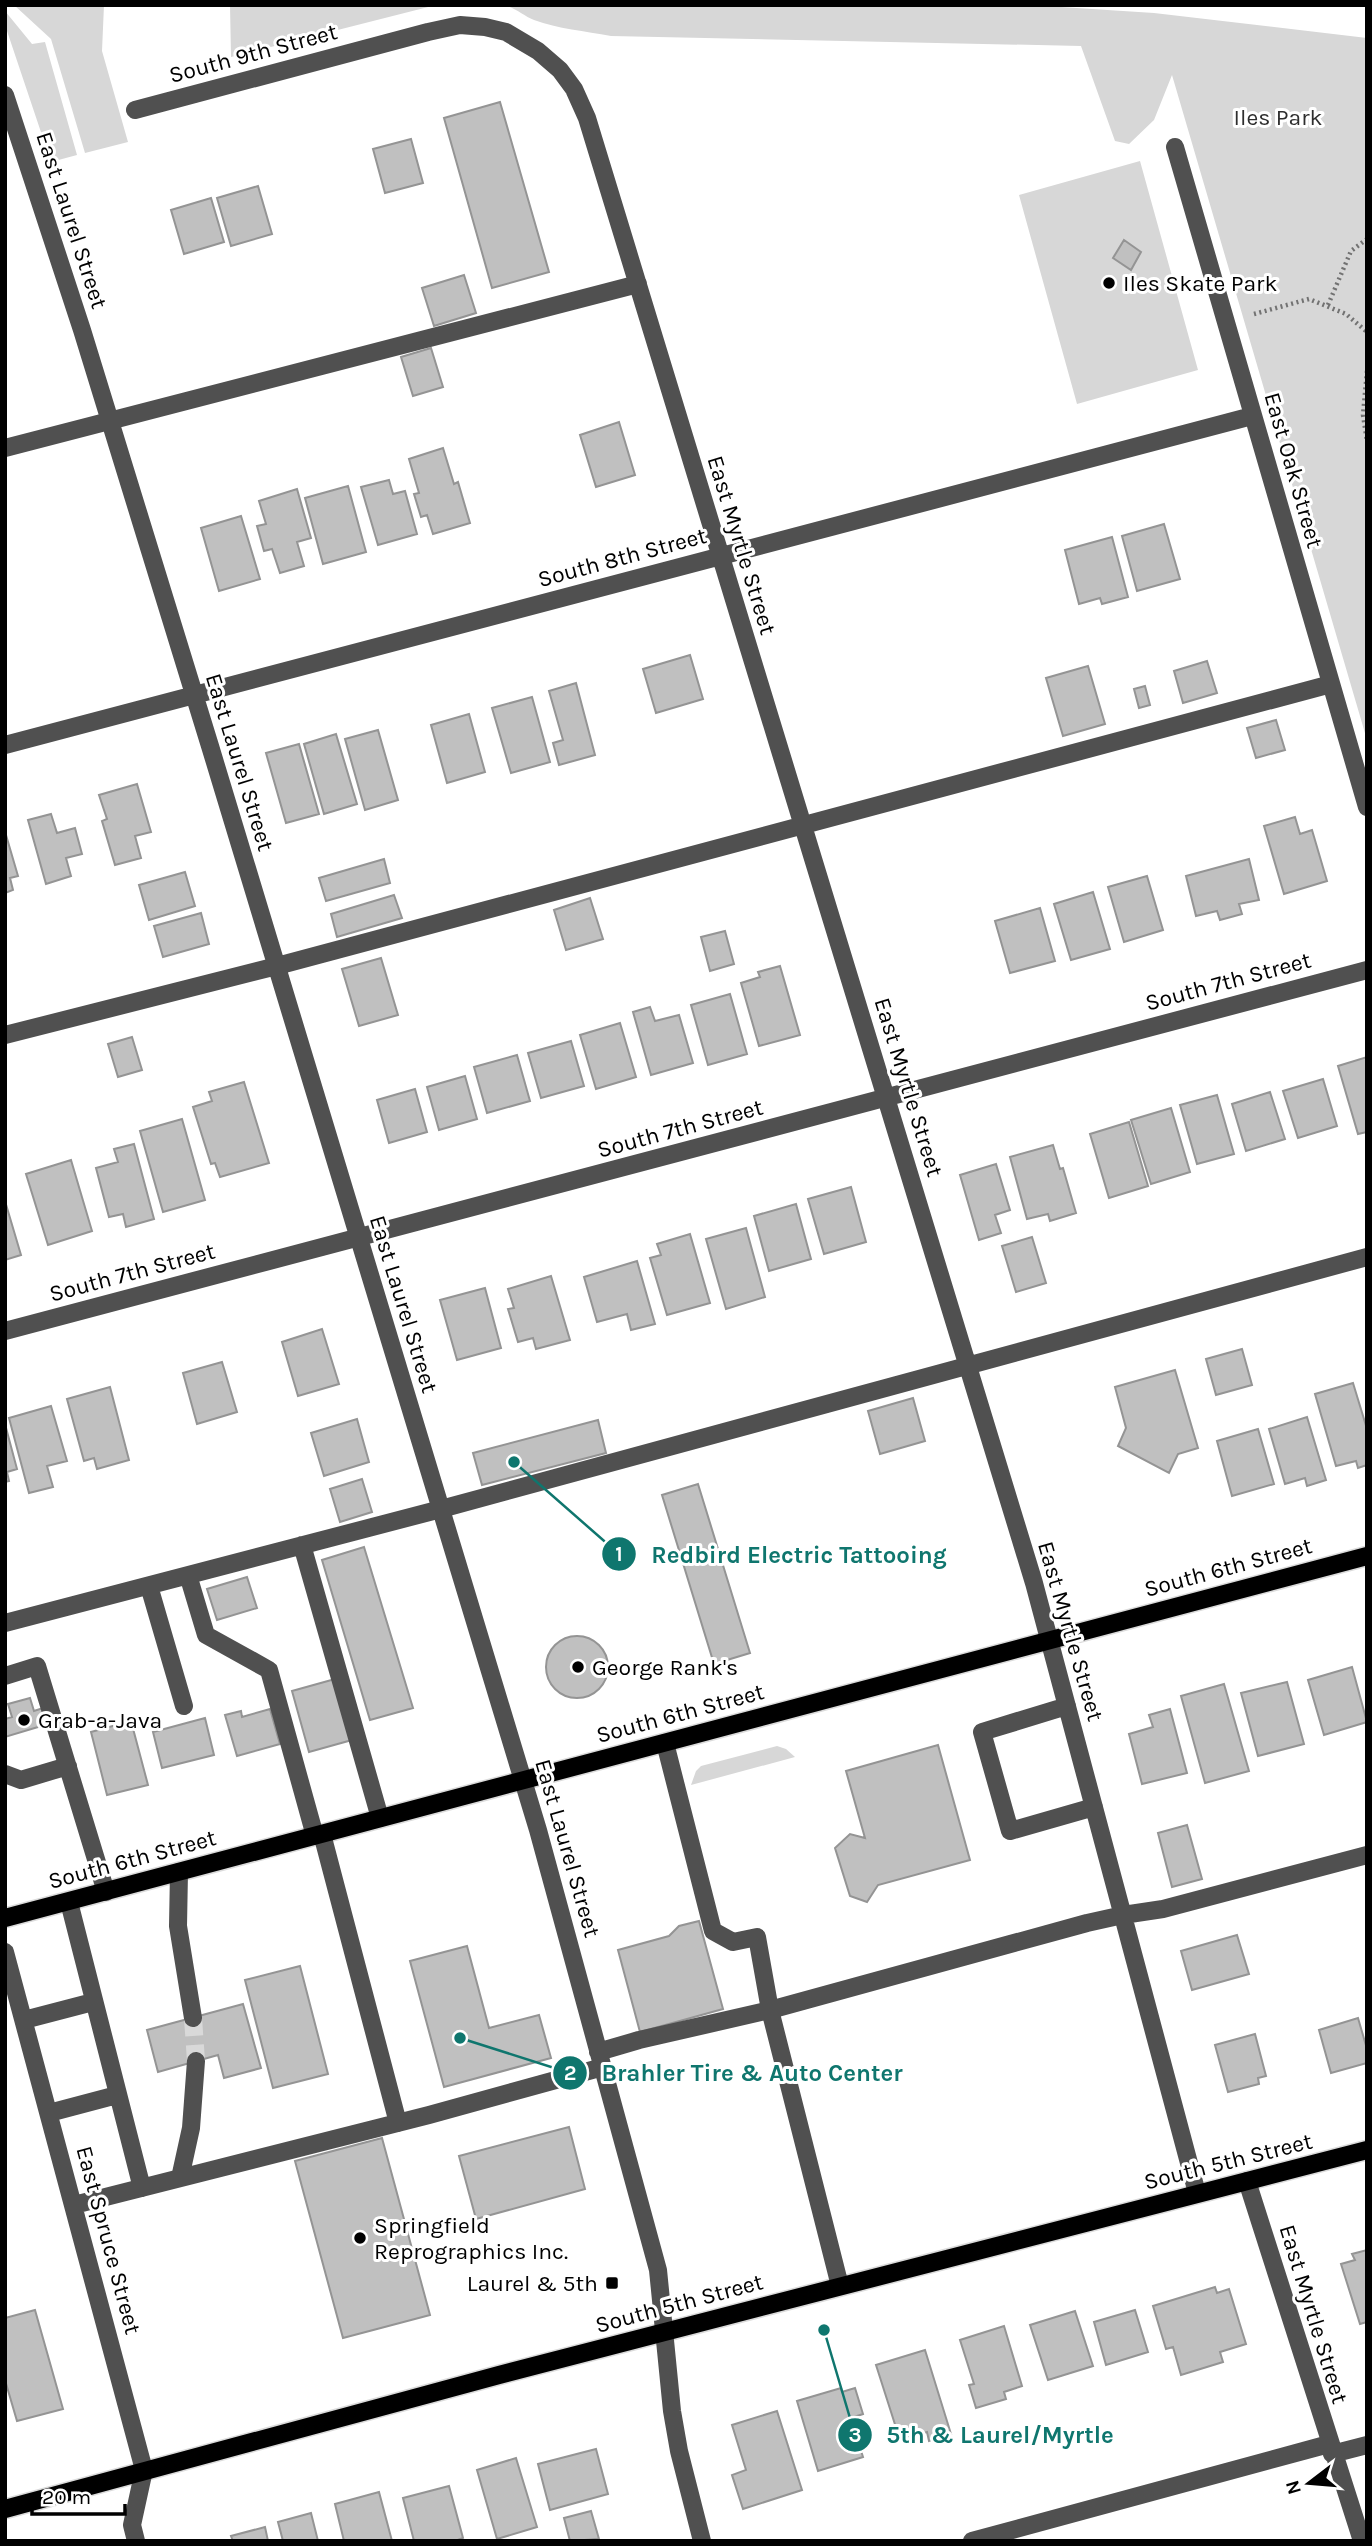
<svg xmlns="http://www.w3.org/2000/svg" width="1372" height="2546" viewBox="0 0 1372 2546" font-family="Karla,sans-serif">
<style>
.green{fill:#d7d7d7}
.building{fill:#c0c0c0;stroke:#949494;stroke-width:2}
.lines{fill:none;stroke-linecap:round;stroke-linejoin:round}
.minor-tunnel{stroke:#d9d9d9;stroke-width:18;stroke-dasharray:18 9;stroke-linecap:butt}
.major-casing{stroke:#dbdbdb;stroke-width:21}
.path{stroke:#727272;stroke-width:4.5;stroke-dasharray:2 3.5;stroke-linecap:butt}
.minor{stroke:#505050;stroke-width:18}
.major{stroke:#000;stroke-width:18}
.poi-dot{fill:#000;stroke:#fff;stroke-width:2.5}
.labels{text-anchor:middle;stroke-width:6;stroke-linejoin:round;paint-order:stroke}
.street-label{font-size:23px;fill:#000;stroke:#fff}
.park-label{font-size:23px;fill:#2e2e2e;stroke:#fff}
.poi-label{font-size:23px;fill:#000;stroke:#fff;text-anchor:start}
.leader{fill:none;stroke:#0f766e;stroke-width:2.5}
.callout-dot{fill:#0f766e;stroke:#fff;stroke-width:2.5}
.mark-label{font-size:21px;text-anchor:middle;font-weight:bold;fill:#fff}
.callout-label{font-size:24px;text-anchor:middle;font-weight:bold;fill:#0f766e;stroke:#fff;stroke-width:6;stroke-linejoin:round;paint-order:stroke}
</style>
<rect width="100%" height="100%" fill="#fff"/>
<!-- green -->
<path class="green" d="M 14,5 L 104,5 L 102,51 L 128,142 L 85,153 L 51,39 Z
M 230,5 L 436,5 L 231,57 Z
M 504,5 L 1030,5 L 1154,13 L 1367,38 L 1367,740 L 1172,75 L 1154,120 L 1129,144 L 1115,141 L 1081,46 L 611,36 C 585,31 558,29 534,20 C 524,16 516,8 504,5 Z
M 5,11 L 32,44 L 45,42 L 77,155 L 51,162 L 5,25 Z
M 1140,161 L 1198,370 L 1077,404 L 1019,195 Z
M 777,1746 L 786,1749 L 795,1757 L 691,1785 L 696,1771 L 701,1766 Z"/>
<!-- building -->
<path class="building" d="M 500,102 L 549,272 L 492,288 L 444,118 Z
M 411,139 L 423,183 L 385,193 L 373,149 Z
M 258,186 L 272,234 L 231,246 L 217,198 Z
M 211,198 L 224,242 L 184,254 L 171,210 Z
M 1124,240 L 1141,252 L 1131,270 L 1113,258 Z
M 464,275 L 476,313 L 434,326 L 422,288 Z
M 431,348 L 443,387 L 413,396 L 401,357 Z
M 619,422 L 635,475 L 596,487 L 580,435 Z
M 443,448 L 454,484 L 458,482 L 470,523 L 433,534 L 427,515 L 421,517 L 414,494 L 419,493 L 409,459 Z
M 389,480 L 393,494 L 405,491 L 417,534 L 378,545 L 361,487 Z
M 348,486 L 366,552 L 323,564 L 305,498 Z
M 297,489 L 311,538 L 297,542 L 304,566 L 280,573 L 272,549 L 264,551 L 257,526 L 266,524 L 259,501 Z
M 241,516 L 260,579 L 219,591 L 201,528 Z
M 1164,524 L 1180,579 L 1137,591 L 1122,536 Z
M 1112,537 L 1128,597 L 1102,604 L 1100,598 L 1079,604 L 1065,550 Z
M 690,655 L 703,699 L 656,713 L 643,669 Z
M 1207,661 L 1217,693 L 1183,703 L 1174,671 Z
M 1088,666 L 1105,724 L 1063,736 L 1046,678 Z
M 576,683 L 595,755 L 559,765 L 553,743 L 563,740 L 549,691 Z
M 1145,686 L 1150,705 L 1139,708 L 1134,689 Z
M 532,697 L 550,762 L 511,773 L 492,708 Z
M 469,714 L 485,772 L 447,783 L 431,725 Z
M 1276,720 L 1285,750 L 1256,758 L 1247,728 Z
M 378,730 L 398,800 L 365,810 L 345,739 Z
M 336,734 L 357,804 L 324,814 L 304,744 Z
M 299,744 L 319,814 L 286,823 L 266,753 Z
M 137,784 L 151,832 L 135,836 L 141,858 L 115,865 L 102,821 L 107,819 L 99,795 Z
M 51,814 L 57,833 L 75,828 L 82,854 L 66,858 L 71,876 L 46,884 L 28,820 Z
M 1295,817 L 1300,834 L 1312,830 L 1327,881 L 1284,894 L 1264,826 Z
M 6,835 L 18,876 L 10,878 L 13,890 L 5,893 Z
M 384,859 L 390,883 L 326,901 L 319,878 Z
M 1249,859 L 1259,900 L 1239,904 L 1242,914 L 1220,920 L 1217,911 L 1196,916 L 1186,876 Z
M 185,872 L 195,906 L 149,920 L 139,885 Z
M 1147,876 L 1163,930 L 1124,942 L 1108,887 Z
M 1093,892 L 1110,949 L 1071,960 L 1054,904 Z
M 394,895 L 402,918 L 337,937 L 331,914 Z
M 590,898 L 603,939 L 566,950 L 554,910 Z
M 1040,908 L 1055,961 L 1010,973 L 995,921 Z
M 201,913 L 209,944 L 163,957 L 154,926 Z
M 725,931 L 734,964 L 710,971 L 701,937 Z
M 381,958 L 398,1015 L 359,1026 L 342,969 Z
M 780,966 L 800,1035 L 759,1046 L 741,983 L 760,977 L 758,972 Z
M 730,994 L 747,1054 L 708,1065 L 691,1005 Z
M 650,1007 L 655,1021 L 679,1015 L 693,1063 L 651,1075 L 633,1012 Z
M 620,1023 L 636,1077 L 596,1089 L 580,1035 Z
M 132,1037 L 142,1070 L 118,1077 L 108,1044 Z
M 571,1041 L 584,1086 L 541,1098 L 528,1053 Z
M 517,1055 L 530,1101 L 487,1113 L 474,1067 Z
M 1367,1057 L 1367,1132 L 1358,1134 L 1338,1066 Z
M 465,1076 L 477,1119 L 439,1130 L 427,1087 Z
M 1323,1079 L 1337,1126 L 1298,1138 L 1283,1091 Z
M 244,1082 L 269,1163 L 220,1177 L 215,1163 L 211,1164 L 193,1107 L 212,1101 L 209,1092 Z
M 415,1089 L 427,1132 L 389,1143 L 377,1100 Z
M 1270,1092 L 1285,1139 L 1246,1151 L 1232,1104 Z
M 1217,1095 L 1234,1154 L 1197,1164 L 1180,1105 Z
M 1171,1108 L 1190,1172 L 1151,1184 L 1131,1120 Z
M 182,1119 L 205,1200 L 163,1212 L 140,1131 Z
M 1129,1122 L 1148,1186 L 1109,1198 L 1090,1134 Z
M 134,1144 L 154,1219 L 126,1227 L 123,1214 L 109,1217 L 96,1168 L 118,1162 L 114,1149 Z
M 1053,1145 L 1060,1169 L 1063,1168 L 1076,1213 L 1050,1221 L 1048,1214 L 1027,1219 L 1010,1157 Z
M 71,1160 L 92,1231 L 48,1245 L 26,1174 Z
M 996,1164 L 1010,1210 L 995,1215 L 1001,1233 L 979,1240 L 960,1175 Z
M 851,1187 L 866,1242 L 824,1254 L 808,1199 Z
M 5,1201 L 21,1255 L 5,1260 Z
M 796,1204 L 811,1259 L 769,1271 L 754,1216 Z
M 746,1228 L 765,1297 L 726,1309 L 706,1239 Z
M 690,1234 L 710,1303 L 667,1315 L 650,1258 L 661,1255 L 657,1244 Z
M 1032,1237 L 1046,1283 L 1016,1292 L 1002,1246 Z
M 637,1261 L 655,1324 L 631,1330 L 627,1314 L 597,1322 L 584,1277 Z
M 551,1276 L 570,1340 L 536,1349 L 533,1338 L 518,1342 L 508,1309 L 514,1308 L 508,1289 Z
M 485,1288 L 501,1348 L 457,1360 L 440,1300 Z
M 322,1329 L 339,1384 L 298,1396 L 282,1342 Z
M 1242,1349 L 1252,1385 L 1216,1395 L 1206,1359 Z
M 222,1362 L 237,1412 L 197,1424 L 183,1373 Z
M 1175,1370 L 1198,1448 L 1178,1454 L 1169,1473 L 1118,1446 L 1126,1428 L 1115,1387 Z
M 1353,1383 L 1367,1429 L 1367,1465 L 1358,1468 L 1356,1461 L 1336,1466 L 1315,1394 Z
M 110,1387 L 129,1460 L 97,1469 L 94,1458 L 84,1461 L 67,1399 Z
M 913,1398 L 925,1441 L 880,1454 L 868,1411 Z
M 51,1406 L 67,1461 L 47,1466 L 53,1487 L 29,1493 L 9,1418 Z
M 1307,1417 L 1326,1480 L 1307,1486 L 1305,1478 L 1285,1484 L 1269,1429 Z
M 357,1419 L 369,1462 L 324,1476 L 311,1433 Z
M 598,1420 L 606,1453 L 482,1485 L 473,1453 Z
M 5,1424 L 17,1469 L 7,1472 L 9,1481 L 5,1482 Z
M 1258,1429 L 1274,1484 L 1232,1496 L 1217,1441 Z
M 362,1479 L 372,1512 L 340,1522 L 330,1489 Z
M 698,1484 L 750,1653 L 714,1664 L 662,1495 Z
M 364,1547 L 413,1708 L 370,1720 L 322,1560 Z
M 247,1577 L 257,1608 L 217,1620 L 207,1589 Z
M546 1667a31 31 0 1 1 62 0a31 31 0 1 1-62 0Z
M 1352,1667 L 1367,1722 L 1324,1735 L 1308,1680 Z
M 335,1679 L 352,1740 L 309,1752 L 292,1691 Z
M 1287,1682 L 1304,1744 L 1258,1756 L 1241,1693 Z
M 1224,1684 L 1249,1771 L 1205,1783 L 1181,1696 Z
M 30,1698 L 34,1711 L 43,1708 L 48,1724 L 5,1737 L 5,1719 L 12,1717 L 8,1704 Z
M 270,1709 L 280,1744 L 237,1756 L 225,1715 L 241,1711 L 242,1717 Z
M 1170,1709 L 1187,1773 L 1142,1784 L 1129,1734 L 1153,1727 L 1149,1715 Z
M 205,1718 L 214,1755 L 162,1768 L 153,1732 Z
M 131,1721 L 148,1785 L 107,1795 L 91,1732 Z
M 938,1745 L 970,1860 L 878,1885 L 867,1902 L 850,1896 L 835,1848 L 850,1834 L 865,1838 L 846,1771 Z
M 1187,1825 L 1202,1879 L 1172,1887 L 1158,1833 Z
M 699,1921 L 723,2009 L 640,2032 L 618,1950 L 669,1936 L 679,1926 Z
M 1237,1935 L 1249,1974 L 1192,1990 L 1181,1951 Z
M 467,1946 L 489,2028 L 539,2015 L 551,2058 L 444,2087 L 410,1961 Z
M 300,1966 L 328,2074 L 273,2088 L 245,1980 Z
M 243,2004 L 261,2068 L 224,2078 L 218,2055 L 158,2072 L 147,2030 Z
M 1358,2018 L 1367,2049 L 1367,2063 L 1331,2073 L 1319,2030 Z
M 1255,2034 L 1266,2076 L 1258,2078 L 1259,2084 L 1228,2092 L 1215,2045 Z
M 569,2127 L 585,2189 L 476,2219 L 459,2156 Z
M 382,2138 L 430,2315 L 343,2338 L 295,2161 Z
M 1367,2250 L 1367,2322 L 1360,2324 L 1341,2264 L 1355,2260 L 1352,2254 Z
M 1215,2287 L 1217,2293 L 1229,2289 L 1246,2344 L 1220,2352 L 1223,2362 L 1181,2375 L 1173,2347 L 1166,2349 L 1153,2306 Z
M 35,2310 L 63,2409 L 17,2421 L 5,2380 L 5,2318 Z
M 1135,2310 L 1148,2352 L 1106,2365 L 1094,2322 Z
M 1075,2311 L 1093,2366 L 1048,2380 L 1030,2325 Z
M 1004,2326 L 1022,2386 L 1004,2392 L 1006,2399 L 976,2408 L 969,2385 L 974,2384 L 960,2340 Z
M 925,2350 L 951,2434 L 929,2441 L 927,2432 L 900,2440 L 876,2365 Z
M 841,2388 L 842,2392 L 855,2388 L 863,2414 L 851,2418 L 863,2457 L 818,2471 L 797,2401 Z
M 777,2411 L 802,2490 L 743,2509 L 732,2475 L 746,2470 L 732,2425 Z
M 596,2449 L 608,2494 L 550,2510 L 538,2464 Z
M 516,2458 L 537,2527 L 497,2539 L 477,2470 Z
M 449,2486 L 463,2538 L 455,2541 L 414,2541 L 403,2498 Z
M 379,2492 L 392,2541 L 344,2541 L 335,2504 Z
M 591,2511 L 599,2539 L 570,2541 L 564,2518 Z
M 311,2513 L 318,2541 L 283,2541 L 278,2522 Z
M 265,2527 L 268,2541 L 233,2541 L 231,2536 Z"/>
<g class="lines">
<!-- minor-tunnel -->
<path class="minor-tunnel" d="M 193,2018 L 196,2061"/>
<!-- major casing -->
<g class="major-casing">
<path id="major" d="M 5,1918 L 1367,1556
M 5,2509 L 499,2375 L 1367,2150"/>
</g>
<!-- path -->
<path class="path" d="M 1328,305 L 1351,251 L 1367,239
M 1254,314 L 1309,299 L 1346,314 L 1367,332
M 1367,371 L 1363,415 L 1367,441"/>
<!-- minor -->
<path class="minor" d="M 5,95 L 82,330 L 210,746 L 538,1830 L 658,2270 L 672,2411 L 679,2451 L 702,2541
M 135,110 L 428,32 L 460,25 L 485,27 L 506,32 L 538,51 L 560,70 L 574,89 L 587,118 L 627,249 L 1034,1583 L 1197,2193
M 1175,147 L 1367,807
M 5,448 L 638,284
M 5,745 L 1252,416
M 5,1035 L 277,966 L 1331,684
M 5,1331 L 1367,970
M 302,1545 L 380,1818
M 188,1575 L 206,1635 L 269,1670 L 315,1836
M 149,1586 L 184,1706
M 5,1623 L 441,1509 L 1367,1257
M 5,1676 L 37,1666 L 106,1892
M 1067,1706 L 982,1732 L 1010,1831 L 1094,1807
M 665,1743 L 713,1931 L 733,1942 L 757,1937 L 770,2010 L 840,2286
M 5,1774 L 21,1780 L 68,1766
M 322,1834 L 398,2123
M 179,1872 L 178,1926 L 193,2018
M 69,1902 L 142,2188
M 5,1952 L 144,2470 L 132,2525 L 136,2541
M 24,2020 L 93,2002
M 598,2052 L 639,2040 L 770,2010 L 1087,1923 L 1123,1915 L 1163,1909 L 1367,1855
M 49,2113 L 117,2095
M 180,2178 L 191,2128 L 196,2061
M 1247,2181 L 1362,2541
M 74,2205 L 429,2115 L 603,2067
M 1332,2454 L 1367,2445
M 972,2541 L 1329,2444"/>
<!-- major -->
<use href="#major" class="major"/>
</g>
<!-- markers -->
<g class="poi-dot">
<circle cx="1109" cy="283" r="7"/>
<circle cx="578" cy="1667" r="7"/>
<circle cx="24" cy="1720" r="7"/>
<circle cx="360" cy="2238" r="7"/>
<rect x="605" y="2276" width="14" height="14" rx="3.5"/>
</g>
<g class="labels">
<!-- street labels -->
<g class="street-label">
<text transform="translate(253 53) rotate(-15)" y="8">South 9th Street</text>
<text transform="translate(72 220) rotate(72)" y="8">East Laurel Street</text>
<text transform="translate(1294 470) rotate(74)" y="8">East Oak Street</text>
<text transform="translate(742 545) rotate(73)" y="8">East Myrtle Street</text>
<text transform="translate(622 557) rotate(-15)" y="8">South 8th Street</text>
<text transform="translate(240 762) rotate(73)" y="8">East Laurel Street</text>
<text transform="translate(1228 981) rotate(-15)" y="8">South 7th Street</text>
<text transform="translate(909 1087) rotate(73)" y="8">East Myrtle Street</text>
<text transform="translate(680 1128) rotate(-15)" y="8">South 7th Street</text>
<text transform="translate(132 1272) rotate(-15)" y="8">South 7th Street</text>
<text transform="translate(404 1304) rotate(73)" y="8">East Laurel Street</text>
<text transform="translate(1228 1567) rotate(-15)" y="8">South 6th Street</text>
<text transform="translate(1071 1631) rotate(74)" y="8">East Myrtle Street</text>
<text transform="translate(680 1713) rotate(-15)" y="8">South 6th Street</text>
<text transform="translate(568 1848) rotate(74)" y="8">East Laurel Street</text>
<text transform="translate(132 1859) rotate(-15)" y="8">South 6th Street</text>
<text transform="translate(1228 2161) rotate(-14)" y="8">South 5th Street</text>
<text transform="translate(109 2240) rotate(75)" y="8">East Spruce Street</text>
<text transform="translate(679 2303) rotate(-15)" y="8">South 5th Street</text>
<text transform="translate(1314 2314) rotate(73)" y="8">East Myrtle Street</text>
</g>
<!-- park labels -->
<g class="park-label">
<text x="1278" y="125">Iles Park</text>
</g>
<!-- poi labels -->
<g class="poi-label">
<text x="1123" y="291">Iles Skate Park</text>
<text x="592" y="1675">George Rank's</text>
<text x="38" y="1728">Grab-a-Java</text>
<text x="374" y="2233">Springfield<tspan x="374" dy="26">Reprographics Inc.</tspan></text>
<text x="598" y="2291" text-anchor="end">Laurel &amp; 5th</text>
</g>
</g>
<!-- callouts -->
<path class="leader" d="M514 1462L619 1554M460 2038L570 2073M824 2330L855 2435"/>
<g class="callout-dot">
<circle cx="514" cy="1462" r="7"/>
<circle cx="460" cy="2038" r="7"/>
<circle cx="824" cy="2330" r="7"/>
<circle cx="619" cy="1554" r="18"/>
<circle cx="570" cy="2073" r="18"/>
<circle cx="855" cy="2435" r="18"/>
</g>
<g class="mark-label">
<text x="619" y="1561">1</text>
<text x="570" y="2080">2</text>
<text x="855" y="2442">3</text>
</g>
<g class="callout-label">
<text x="799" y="1563">Redbird Electric Tattooing</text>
<text x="752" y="2081">Brahler Tire &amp; Auto Center</text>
<text x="1000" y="2443">5th &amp; Laurel/Myrtle</text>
</g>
<!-- border -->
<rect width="1372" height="2546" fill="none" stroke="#000000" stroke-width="14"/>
<!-- north arrow -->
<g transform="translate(1309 2483) rotate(254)" stroke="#ffffff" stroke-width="5" paint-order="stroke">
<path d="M0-5L12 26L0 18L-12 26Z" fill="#000000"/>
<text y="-10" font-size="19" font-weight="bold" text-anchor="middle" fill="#000000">N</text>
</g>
<!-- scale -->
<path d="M32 2504v10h93v-10" fill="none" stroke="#000000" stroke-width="3.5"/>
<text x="42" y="2504" font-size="21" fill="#000000" stroke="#ffffff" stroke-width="5" paint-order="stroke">20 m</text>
</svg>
